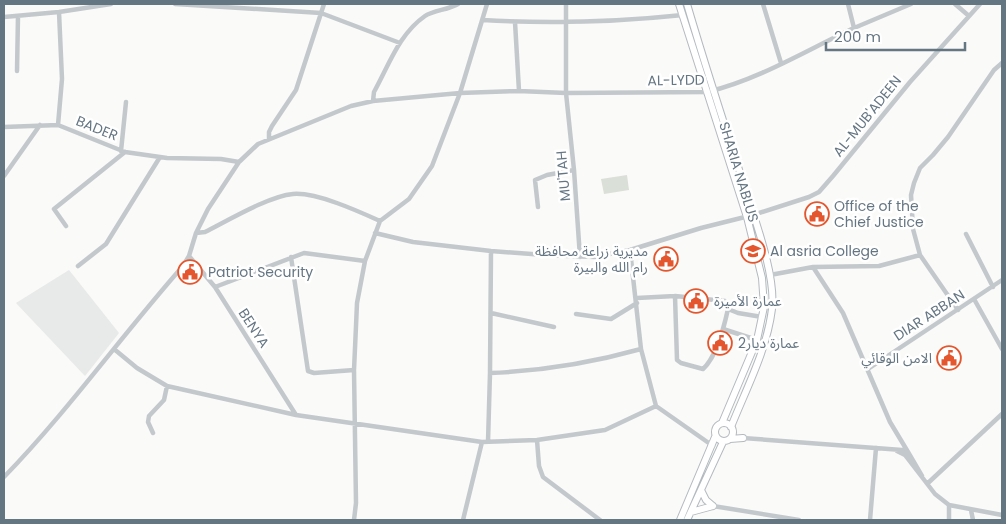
<svg xmlns="http://www.w3.org/2000/svg" width="1006" height="524" viewBox="0 0 1006 524" font-family="Poppins,'Noto Sans Arabic',sans-serif">
<style>
.built{fill:#e8e9e9}
.green{fill:#dadfd7}
.lines{fill:none;stroke-linecap:round;stroke-linejoin:round}
.secondary-casing{stroke:#b3babf;stroke-width:8}
.minor{stroke:#c3c8cc;stroke-width:4.5}
.secondary{stroke:#fff;stroke-width:6}
.labels{text-anchor:middle;stroke-width:5;stroke-linejoin:round;paint-order:stroke}
.street-label{font-size:14px;fill:#657683;stroke:#fff}
.poi-label{font-size:14px;fill:#657683;stroke:#fff;text-anchor:start}
</style>
<rect width="100%" height="100%" fill="#fafaf8"/>
<!-- built -->
<path class="built" d="M 69,270 L 119,333 L 85,376 L 16,303 Z"/>
<!-- green -->
<path class="green" d="M 627,175 L 629,190 L 604,194 L 601,179 Z"/>
<g class="lines">
<!-- secondary casing -->
<g class="secondary-casing">
<path id="secondary" d="M 679,4 L 747,217 L 762,278 L 764,307 L 757,340 L 722,423
M 687,4 C 705,65 725,127 745,188 C 755,220 776,276 772,309 C 767,350 746,389 731,427
M715 432a9 9 0 1 1 18 0a9 9 0 1 1-18 0Z
M 730,439 L 743,438
M 701,490 L 706,500 L 713,506
M 691,512 L 713,506
M 680,520 L 715,437
M 687,520 L 723,442"/>
</g>
<!-- minor -->
<path class="minor" d="M 175,4 L 321,13 L 400,43
M 566,4 L 566,93 L 574,170 L 580,257
M 763,4 L 781,63
M 955,4 L 969,16
M 59,12 L 62,79 L 58,125 L 125,152 L 167,158 L 221,159 L 239,162
M 4,17 L 59,12 L 111,4
M 483,20 C 550,24 616,22 683,15
M 515,22 L 519,91
M 854,28 L 911,4
M 17,71 L 18,16
M 373,101 L 374,92 C 389,65 399,34 425,16 C 434,10 448,10 458,4
M 4,127 L 58,125
M 269,139 L 269,132 L 272,126 L 296,90 L 324,4
M 121,151 L 126,102
M 4,176 L 40,125
M 538,207 L 535,180 L 547,175 L 574,170
M 66,226 L 54,209 L 125,152
M 196,233 L 205,232 C 227,221 269,196 293,194 C 316,192 358,211 380,221
M 375,233 L 413,242 L 491,251 L 545,255 L 595,257 L 630,250 L 701,228 L 753,215 L 809,197 L 819,192 L 833,176 L 910,82 L 980,4
M 966,234 L 993,287
M 630,250 L 641,349 L 656,406 L 713,446
M 189,256 L 215,287 L 296,415
M 291,257 L 308,371 L 314,373 L 354,370
M 78,266 L 106,244 L 160,157
M 813,267 L 843,313 L 890,422 L 908,452
M 770,275 L 813,267 L 879,266 L 920,255
M 215,287 L 304,253 L 365,261
M 675,296 L 725,301 L 727,304 L 728,309 L 738,313 L 762,317
M 637,298 L 675,296 L 677,360 L 681,363 L 703,369 C 717,356 724,327 728,309
M 974,299 L 1002,349
M 958,310 L 920,255 L 913,229 L 911,195 L 914,183 L 920,168 L 933,155 L 948,137 L 994,70 L 1002,63
M 491,313 L 554,327
M 576,314 L 611,319 L 637,303
M 723,329 L 757,340
M 114,349 L 137,368 L 167,386 L 296,415 L 482,442 L 537,440 L 605,430 L 656,406
M 868,369 L 1002,280
M 490,373 C 542,371 591,363 641,349
M 153,433 L 148,422 L 149,416 L 164,400 L 167,386
M 743,438 L 902,450 L 908,452 L 922,476
M 537,440 L 539,466 L 543,477 L 600,520
M 488,442 L 490,373 L 491,251
M 897,451 L 905,455 L 935,494 L 949,505 L 1002,515
M 4,477 C 68,411 122,335 183,266 L 189,256 L 196,233 L 208,209 L 239,162 L 258,144 L 351,106 L 373,101 L 460,93 L 519,91 L 566,93 L 707,92 C 758,80 807,50 854,28 L 848,4
M 928,483 L 1002,414
M 713,506 L 799,520
M 971,510 L 973,520
M 354,520 L 356,503 L 354,370 L 356,326 L 357,303 L 365,261 L 380,221 L 409,199 L 432,166 L 460,93 L 487,4
M 463,520 L 482,442
M 870,520 L 876,448
M 949,520 L 949,505"/>
<!-- secondary -->
<use href="#secondary" class="secondary"/>
</g>
<!-- icons -->
<defs>
<g id="civic-ring" transform="scale(1.25)"><circle r="9.5" fill="#fff" stroke="#e4572e" stroke-width="1.5"/><path d="M-.6-6.5H3V-4.5H.6V-3L4-1V1h2V6H-6V1h2V-1L-.6-3ZM-1.2 2.5V6h2.4V2.5Z" fill="#e4572e"/></g>
<g id="university-ring" transform="scale(1.25)"><circle r="9.5" fill="#fff" stroke="#e4572e" stroke-width="1.5"/><path d="M0-5L7-2L0 1L-7-2ZM-4 1L0 2.5L4 1V4Q0 6-4 4Z" fill="#e4572e"/></g>
</defs>
<g fill-rule="evenodd">
<use href="#civic-ring" x="817" y="214"/>
<use href="#university-ring" x="753" y="251"/>
<use href="#civic-ring" x="666" y="259"/>
<use href="#civic-ring" x="190" y="272"/>
<use href="#civic-ring" x="696" y="301"/>
<use href="#civic-ring" x="720" y="343"/>
<use href="#civic-ring" x="949" y="358"/>
</g>
<g class="labels">
<!-- street labels -->
<g class="street-label">
<text transform="translate(676 80) rotate(-1)" y="5">AL-LYDD</text>
<text transform="translate(867 116) rotate(-51)" y="5">AL-MUB'ADEEN</text>
<text transform="translate(97 128) rotate(22)" y="5">BADER</text>
<text transform="translate(739 172) rotate(73)" y="5">SHARIA NABLUS</text>
<text transform="translate(563 176) rotate(-95)" y="5">MU'TAH</text>
<text transform="translate(929 315) rotate(-33)" y="5">DIAR ABBAN</text>
<text transform="translate(254 328) rotate(57)" y="5">BENYA</text>
</g>
<!-- poi labels -->
<g class="poi-label">
<text x="834" y="211">Office of the<tspan x="834" dy="16">Chief Justice</tspan></text>
<text x="648" y="256" text-anchor="end">مديرية زراعة محافظة<tspan x="648" dy="16">رام الله والبيرة</tspan></text>
<text x="770" y="256">Al asria College</text>
<text x="208" y="277">Patriot Security</text>
<text x="714" y="306">عمارة الأميرة</text>
<text x="738" y="348">عمارة ديار2</text>
<text x="932" y="363" text-anchor="end">الامن الوقائي</text>
</g>
</g>
<!-- border -->
<rect width="1006" height="524" fill="none" stroke="#657683" stroke-width="10"/>
<!-- scale -->
<path d="M826 42v8h139v-8" fill="none" stroke="#657683" stroke-width="2.5"/>
<text x="834" y="42" font-size="15" fill="#657683" stroke="#ffffff" stroke-width="4" paint-order="stroke">200 m</text>
</svg>
